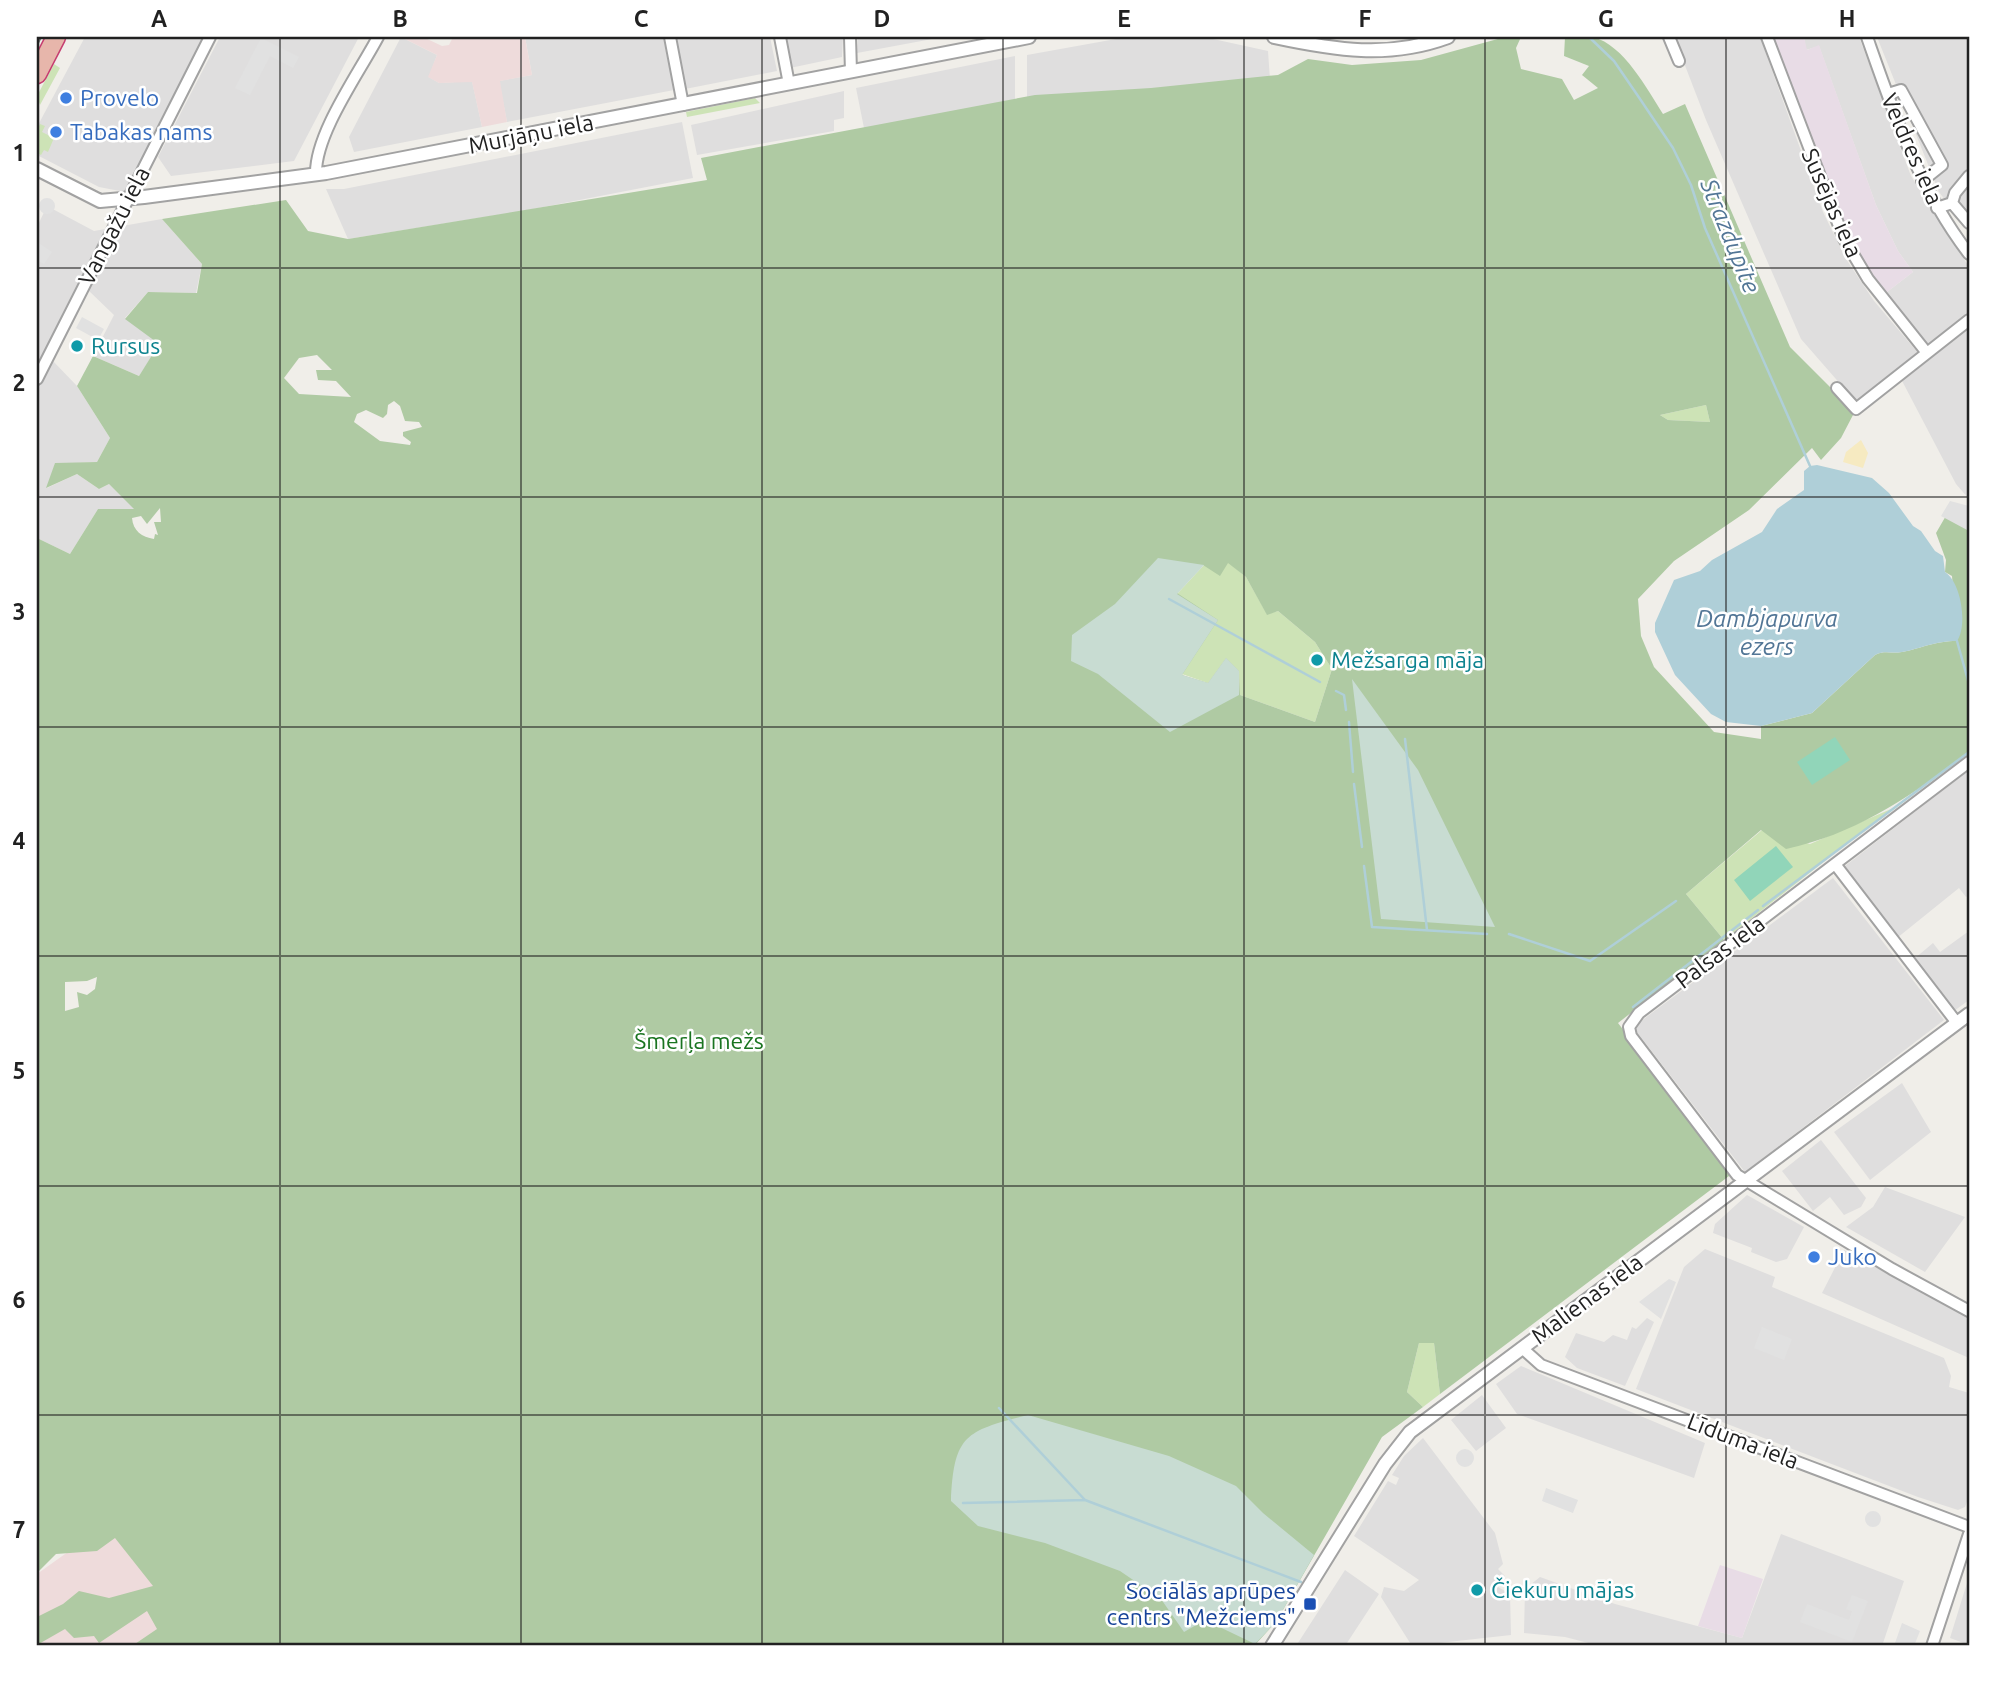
<svg xmlns="http://www.w3.org/2000/svg" width="2006" height="1683" viewBox="0 0 2006 1683" font-family="Ubuntu,sans-serif">
<style>
.residential{fill:#dfdede}
.commercial{fill:#eedbdb}
.industrial{fill:#e8dce6}
.grass{fill:#cde3b6}
.forest{fill:#afcaa3;fill-rule:evenodd}
.wetland{fill:#c8dcd2}
.sand{fill:#f6eac1}
.pitch{fill:#91d5b9}
.parking{fill:#e1e1e1}
.water{fill:#afcfd8}
.lines{fill:none;stroke-linecap:round;stroke-linejoin:round}
.stream{stroke:#afcfd8;stroke-width:2.5}
.minor-casing{stroke:#a2a2a2;stroke-width:14}
.tertiary-casing{stroke:#a2a2a2;stroke-width:16}
.trunk-casing{stroke:#c63e70;stroke-width:21}
.minor{stroke:#fff;stroke-width:10}
.tertiary{stroke:#fff;stroke-width:12}
.trunk{stroke:#e7b6ab;stroke-width:18}
.tram{stroke:#6f6f6f;stroke-width:2}
.grid{fill:none;stroke:#212121;stroke-width:2;stroke-opacity:0.55}
.shop-dot{fill:#3f7fe0;stroke:#fff;stroke-width:2.5}
.culture-dot{fill:#0f9aa8;stroke:#fff;stroke-width:2.5}
.transit-dot{fill:#1a4fb4;stroke:#fff;stroke-width:2.5}
.labels{text-anchor:middle;stroke-width:5;stroke-linejoin:round;paint-order:stroke}
.shop-label{font-size:23px;fill:#366cbe;stroke:#fff;text-anchor:start}
.street-label{font-size:23px;fill:#212121;stroke:#fff}
.culture-label{font-size:23px;fill:#0d838f;stroke:#fff;text-anchor:start}
.park-label{font-size:23px;fill:#1a7420;stroke:#fff}
.transit-label{font-size:23px;fill:#164399;stroke:#fff;text-anchor:end}
.water-label{font-size:24px;font-style:italic;fill:#527696;stroke:#fff}
.neatline{fill:none;stroke:#212121;stroke-width:2.5}
.grid-label{font-size:23px;text-anchor:middle;font-weight:bold;fill:#212121}
</style>
<rect width="100%" height="100%" fill="#f0eee9"/>
<!-- residential -->
<path class="residential" d="M 85,37 L 205,37 L 125,192 L 99,187 L 37,155 L 37,127 Z
M 220,37 L 359,37 L 294,161 L 171,176 L 158,157 Z
M 401,37 L 437,55 L 429,77 L 439,83 L 472,81 L 482,127 L 354,152 L 349,137 Z
M 525,37 L 663,37 L 674,90 L 507,122 L 499,81 L 532,75 Z
M 676,37 L 770,37 L 777,71 L 685,89 Z
M 785,37 L 843,37 L 842,57 L 790,68 Z
M 858,37 L 943,37 L 857,53 Z
M 1127,37 L 1204,37 L 1268,51 L 1270,80 L 1027,110 L 1027,55 Z
M 1674,37 L 1760,37 L 1823,212 L 1846,259 L 1874,301 L 1919,354 L 1856,402 L 1801,339 L 1706,120 Z
M 1804,37 L 1859,37 L 1911,176 L 1969,267 L 1969,312 L 1928,345 L 1902,315 L 1887,292 L 1913,272 L 1898,251 L 1876,205 L 1819,46 L 1806,50 Z
M 1877,37 L 1969,37 L 1969,231 L 1939,192 Z
M 1015,56 L 1015,112 L 864,128 L 856,88 Z
M 844,91 L 844,118 L 834,120 L 834,131 L 697,155 L 691,125 Z
M 682,122 L 693,178 L 528,210 L 348,239 L 326,189 L 344,189 Z
M 47,206 L 94,231 L 162,219 L 202,264 L 196,293 L 148,292 L 125,318 L 160,344 L 139,376 L 93,356 L 114,315 L 88,290 L 52,360 L 77,386 L 110,438 L 97,462 L 55,464 L 47,488 L 77,474 L 99,489 L 109,484 L 135,509 L 98,509 L 70,554 L 37,538 L 37,227 Z
M 1969,323 L 1969,499 L 1956,484 L 1900,377 Z
M 1969,770 L 1969,895 L 1966,897 L 1959,888 L 1897,938 L 1845,866 Z
M 1833,878 L 1944,1020 L 1745,1172 L 1633,1027 Z
M 1969,931 L 1969,1000 L 1954,1011 L 1914,959 L 1933,943 L 1940,952 Z
M 1902,1083 L 1931,1132 L 1870,1180 L 1834,1132 Z
M 1821,1140 L 1866,1198 L 1861,1207 L 1844,1215 L 1830,1197 L 1813,1211 L 1782,1171 Z
M 1885,1187 L 1965,1217 L 1925,1272 L 1846,1227 L 1873,1207 Z
M 1747,1195 L 1804,1227 L 1787,1259 L 1776,1262 L 1751,1252 L 1752,1248 L 1713,1233 L 1715,1224 Z
M 1705,1249 L 1775,1277 L 1772,1287 L 1944,1358 L 1951,1376 L 1949,1387 L 1969,1393 L 1969,1496 L 1965,1507 L 1958,1510 L 1918,1497 L 1636,1389 L 1684,1267 Z
M 1844,1250 L 1969,1318 L 1969,1358 L 1822,1293 Z
M 1647,1318 L 1654,1322 L 1625,1386 L 1577,1368 L 1565,1357 L 1576,1333 L 1604,1342 L 1613,1335 L 1627,1340 L 1632,1327 L 1636,1329 Z
M 1521,1366 L 1705,1443 L 1694,1478 L 1517,1414 L 1496,1384 Z
M 1482,1395 L 1506,1428 L 1476,1451 L 1451,1420 Z
M 1423,1438 L 1495,1533 L 1503,1564 L 1498,1569 L 1505,1576 L 1498,1587 L 1510,1594 L 1511,1635 L 1412,1646 L 1381,1597 L 1384,1587 L 1404,1591 L 1419,1580 L 1354,1536 L 1388,1481 L 1396,1485 L 1399,1478 L 1392,1475 L 1404,1456 Z
M 1781,1534 L 1904,1581 L 1882,1646 L 1600,1646 L 1565,1637 L 1524,1633 L 1525,1589 L 1540,1577 L 1615,1604 L 1742,1638 Z
M 1345,1570 L 1379,1594 L 1345,1646 L 1296,1646 Z
M 1967,1583 L 1969,1584 L 1969,1645 L 1950,1638 Z"/>
<!-- commercial -->
<path class="commercial" d="M 401,37 L 423,37 L 442,46 L 449,45 L 453,37 L 525,37 L 532,75 L 500,81 L 507,122 L 482,127 L 472,82 L 439,83 L 428,77 L 437,55 Z
M 110,1522 L 197,1646 L 37,1646 L 37,1574 Z"/>
<!-- industrial -->
<path class="industrial" d="M 1772,37 L 1804,37 L 1807,50 L 1819,45 L 1876,205 L 1898,251 L 1913,272 L 1887,292 L 1869,271 L 1845,232 Z
M 1720,1565 L 1763,1579 L 1742,1638 L 1698,1626 Z"/>
<!-- grass -->
<path class="grass" d="M 54,64 L 60,68 L 40,105 L 37,96 Z
M 755,98 L 760,103 L 687,117 L 686,112 Z
M 40,124 L 45,126 L 42,132 L 54,138 L 48,152 L 44,150 L 41,155 L 37,153 L 37,130 Z
M 1706,405 L 1710,422 L 1668,420 L 1660,415 Z
M 1228,562 L 1246,577 L 1267,614 L 1278,611 L 1315,642 L 1332,669 L 1315,722 L 1240,695 L 1239,671 L 1226,658 L 1208,683 L 1182,674 L 1177,594 L 1204,565 Z
M 1891,809 L 1724,940 L 1686,894 L 1762,830 L 1810,844 Z
M 1419,1343 L 1434,1343 L 1440,1394 L 1423,1407 L 1407,1392 Z"/>
<!-- forest -->
<path class="forest" d="M 1505,37 L 1521,37 L 1516,48 L 1521,69 L 1562,79 L 1574,100 L 1598,88 L 1582,75 L 1589,66 L 1564,56 L 1565,37 C 1573,37 1585,35 1593,37 C 1624,45 1647,89 1663,114 L 1685,104 L 1790,347 L 1849,406 L 1853,415 L 1841,438 L 1821,460 L 1812,448 L 1749,510 L 1674,561 L 1638,599 L 1641,636 L 1654,667 L 1714,732 L 1761,739 L 1761,726 L 1812,713 L 1875,655 C 1885,650 1891,654 1902,652 C 1923,648 1934,641 1957,641 L 1952,576 L 1945,572 L 1946,560 L 1936,533 L 1947,514 L 1969,527 L 1969,753 C 1910,796 1859,833 1786,849 L 1761,830 L 1686,894 L 1724,940 L 1618,1023 L 1733,1173 L 1440,1394 L 1434,1343 L 1419,1343 L 1407,1392 L 1423,1407 L 1382,1437 L 1276,1622 L 1254,1646 L 132,1646 L 157,1629 L 147,1611 L 99,1643 L 94,1636 L 74,1638 L 65,1629 L 37,1645 L 37,1617 L 63,1604 L 79,1591 L 109,1598 L 153,1586 L 115,1538 L 97,1551 L 56,1554 L 37,1573 L 37,538 L 70,554 L 98,509 L 134,509 L 109,484 L 99,489 L 77,474 L 46,488 L 55,463 L 97,462 L 110,438 L 77,386 L 93,356 L 139,376 L 159,344 L 125,319 L 148,292 L 197,293 L 202,264 L 162,219 L 286,200 L 308,231 L 348,239 L 707,180 L 701,158 L 1035,95 L 1151,88 L 1278,75 L 1308,59 L 1352,65 L 1421,60 ZM 317,355 L 332,370 L 316,370 L 318,380 L 336,381 L 351,397 L 299,394 L 284,378 L 299,358 ZM 394,401 L 400,406 L 405,421 L 419,422 L 422,427 L 403,432 L 403,436 L 411,442 L 410,445 L 380,441 L 354,422 L 357,414 L 366,410 L 383,418 L 387,414 L 388,405 ZM 1706,405 L 1710,422 L 1668,420 L 1660,415 ZM 160,508 L 161,522 L 154,522 L 158,535 L 155,534 L 154,539 C 142,537 133,531 132,518 L 141,516 L 147,524 ZM 1228,563 L 1246,577 L 1267,615 L 1278,611 L 1315,642 L 1332,669 L 1315,722 L 1240,695 L 1239,671 L 1226,658 L 1208,683 L 1182,675 L 1218,620 L 1177,593 L 1203,565 L 1220,576 ZM 97,977 L 95,989 L 87,995 L 77,992 L 79,1007 L 65,1011 L 65,982 L 87,981 Z"/>
<!-- wetland -->
<path class="wetland" d="M 1158,558 L 1204,565 L 1177,594 L 1218,620 L 1182,675 L 1208,683 L 1226,658 L 1239,671 L 1239,695 L 1170,732 L 1098,674 L 1071,661 L 1072,635 L 1115,604 Z
M 1352,679 L 1418,770 L 1495,927 L 1381,919 Z
M 1028,1415 L 1169,1456 L 1236,1486 L 1263,1513 L 1314,1555 L 1276,1622 L 1255,1644 L 1205,1620 L 1184,1632 L 1161,1599 L 1120,1571 L 1045,1543 L 978,1526 L 951,1501 C 954,1435 965,1431 1028,1415 Z"/>
<!-- sand -->
<path class="sand" d="M 1861,440 L 1868,453 L 1863,468 L 1843,462 L 1846,452 Z"/>
<!-- pitch -->
<path class="pitch" d="M 1835,737 L 1850,760 L 1812,785 L 1797,762 Z
M 1776,846 L 1793,867 L 1750,901 L 1734,880 Z"/>
<!-- parking -->
<path class="parking" d="M 261,38 L 299,57 L 293,68 L 270,56 L 250,95 L 235,88 Z
M39 206a8 8 0 1 1 16 0a8 8 0 1 1-16 0Z
M 37,242 L 52,252 L 44,264 L 37,260 Z
M 82,317 L 104,329 L 98,340 L 76,328 Z
M 1950,501 L 1969,506 L 1969,531 L 1941,516 Z
M 1669,1279 L 1676,1282 L 1661,1319 L 1639,1302 Z
M 1762,1327 L 1792,1339 L 1784,1360 L 1754,1348 Z
M1456 1458a9 9 0 1 1 18 0a9 9 0 1 1-18 0Z
M 1546,1488 L 1578,1500 L 1573,1513 L 1542,1501 Z
M1865 1519a8 8 0 1 1 16 0a8 8 0 1 1-16 0Z
M 1852,1595 L 1868,1601 L 1852,1642 L 1800,1622 L 1807,1604 L 1849,1620 L 1852,1611 L 1846,1609 Z
M 1902,1623 L 1920,1631 L 1914,1646 L 1894,1646 Z"/>
<!-- water -->
<path class="water" d="M 1817,465 L 1872,478 L 1889,493 L 1913,526 L 1921,531 L 1935,551 L 1943,556 L 1945,572 C 1961,582 1968,625 1957,641 C 1934,641 1923,648 1902,652 C 1891,654 1885,650 1875,655 L 1812,713 L 1761,726 L 1726,722 L 1711,714 L 1675,675 L 1655,632 L 1655,623 L 1674,580 L 1700,571 L 1712,560 L 1762,532 L 1777,509 L 1804,490 L 1804,471 L 1810,466 Z"/>
<g class="lines">
<!-- stream -->
<path class="stream" d="M 1589,37 L 1614,61 L 1638,96 L 1673,148 L 1691,185 L 1705,228 L 1810,466
M 1169,599 L 1320,682
M 1957,641 L 1969,684
M 1336,691 L 1344,695 L 1346,710
M 1349,722 L 1353,772
M 1405,739 L 1427,930
M 1354,784 L 1362,847
M 1364,866 L 1372,927 L 1487,934
M 1763,906 L 1969,752
M 1509,934 L 1590,961 L 1676,901
M 1633,1007 L 1758,910
M 999,1408 L 1085,1500 L 1301,1582
M 963,1503 L 1085,1500"/>
<!-- minor casing -->
<g class="minor-casing">
<path id="minor" d="M 670,37 L 683,105
M 780,37 L 789,84
M 850,37 L 851,72
M 1669,37 L 1679,61
M 1767,37 L 1844,239 L 1868,279 L 1927,353
M 1867,37 C 1894,114 1919,189 1969,254
M 1888,94 L 1901,90 L 1942,165 L 1922,181
M 316,174 C 315,134 359,73 378,37
M 1952,203 L 1955,193 L 1969,176
M 1937,208 L 1952,203 L 1969,223
M 37,379 L 210,37
M 1837,388 L 1856,409 L 1969,320
M 1969,762 L 1639,1013 L 1629,1027 L 1631,1036 L 1737,1175 L 1892,1269 L 1969,1311
M 1835,864 L 1957,1023
M 1522,1348 L 1541,1365 L 1969,1527
M 1932,1646 L 1969,1534"/>
</g>
<!-- tertiary casing -->
<g class="tertiary-casing">
<path id="tertiary" d="M 1274,37 C 1335,50 1388,59 1448,37
M 37,169 L 100,201 L 144,197 L 326,173 L 1029,37
M 1272,1646 L 1385,1464 L 1410,1432 L 1969,1014"/>
</g>
<!-- trunk casing -->
<g class="trunk-casing">
<path id="trunk" d="M 37,74 L 56,37"/>
</g>
<!-- minor -->
<use href="#minor" class="minor"/>
<!-- tertiary -->
<use href="#tertiary" class="tertiary"/>
<!-- trunk -->
<use href="#trunk" class="trunk"/>
<!-- tram -->
<path class="tram" d="M 37,45 L 41,37"/>
</g>
<!-- grid -->
<path class="grid" d="M 280,37 L 280,1646M 521,37 L 521,1646M 762,37 L 762,1646M 1003,37 L 1003,1646M 1244,37 L 1244,1646M 1485,37 L 1485,1646M 1726,37 L 1726,1646M 37,268 L 1969,268M 37,497 L 1969,497M 37,727 L 1969,727M 37,956 L 1969,956M 37,1186 L 1969,1186M 37,1415 L 1969,1415"/>
<!-- markers -->
<g class="shop-dot">
<circle cx="66" cy="98" r="7"/>
<circle cx="56" cy="132" r="7"/>
<circle cx="1814" cy="1257" r="7"/>
</g>
<g class="culture-dot">
<circle cx="77" cy="346" r="7"/>
<circle cx="1317" cy="660" r="7"/>
<circle cx="1477" cy="1590" r="7"/>
</g>
<rect class="transit-dot" x="1303" y="1597" width="14" height="14" rx="3.5"/>
<g class="labels">
<!-- shop labels -->
<g class="shop-label">
<text x="80" y="106">Provelo</text>
<text x="70" y="140">Tabakas nams</text>
<text x="1828" y="1265">Juko</text>
</g>
<!-- street labels -->
<g class="street-label">
<text transform="translate(531 134) rotate(-11)" y="8">Murjāņu iela</text>
<text transform="translate(1912 149) rotate(66)" y="8">Veldres iela</text>
<text transform="translate(1832 203) rotate(66)" y="8">Susējas iela</text>
<text transform="translate(114 226) rotate(-63)" y="8">Vangažu iela</text>
<text transform="translate(1720 952) rotate(-37)" y="8">Palsas iela</text>
<text transform="translate(1587 1299) rotate(-37)" y="8">Malienas iela</text>
<text transform="translate(1743 1441) rotate(21)" y="8">Līduma iela</text>
</g>
<!-- culture labels -->
<g class="culture-label">
<text x="91" y="354">Rursus</text>
<text x="1331" y="668">Mežsarga māja</text>
<text x="1491" y="1598">Čiekuru mājas</text>
</g>
<!-- park labels -->
<g class="park-label">
<text x="699" y="1049">Šmerļa mežs</text>
</g>
<!-- transit labels -->
<g class="transit-label">
<text x="1296" y="1599">Sociālās aprūpes<tspan x="1296" dy="26">centrs "Mežciems"</tspan></text>
</g>
<!-- water labels -->
<g class="water-label">
<text transform="translate(1730 236) rotate(68)" y="8">Strazdupīte</text>
<text x="1767" y="627">Dambjapurva<tspan x="1767" dy="28">ezers</tspan></text>
</g>
</g>
<!-- border -->
<rect width="2006" height="1683" fill="none" stroke="#ffffff" stroke-width="77"/>
<rect x="38" y="38" width="1930" height="1606" class="neatline"/>
<g class="grid-label">
<text x="159" y="27">A</text>
<text x="400" y="27">B</text>
<text x="641" y="27">C</text>
<text x="882" y="27">D</text>
<text x="1124" y="27">E</text>
<text x="1365" y="27">F</text>
<text x="1606" y="27">G</text>
<text x="1847" y="27">H</text>
<text x="19" y="161">1</text>
<text x="19" y="391">2</text>
<text x="19" y="620">3</text>
<text x="19" y="849">4</text>
<text x="19" y="1079">5</text>
<text x="19" y="1308">6</text>
<text x="19" y="1538">7</text>
</g>
</svg>
